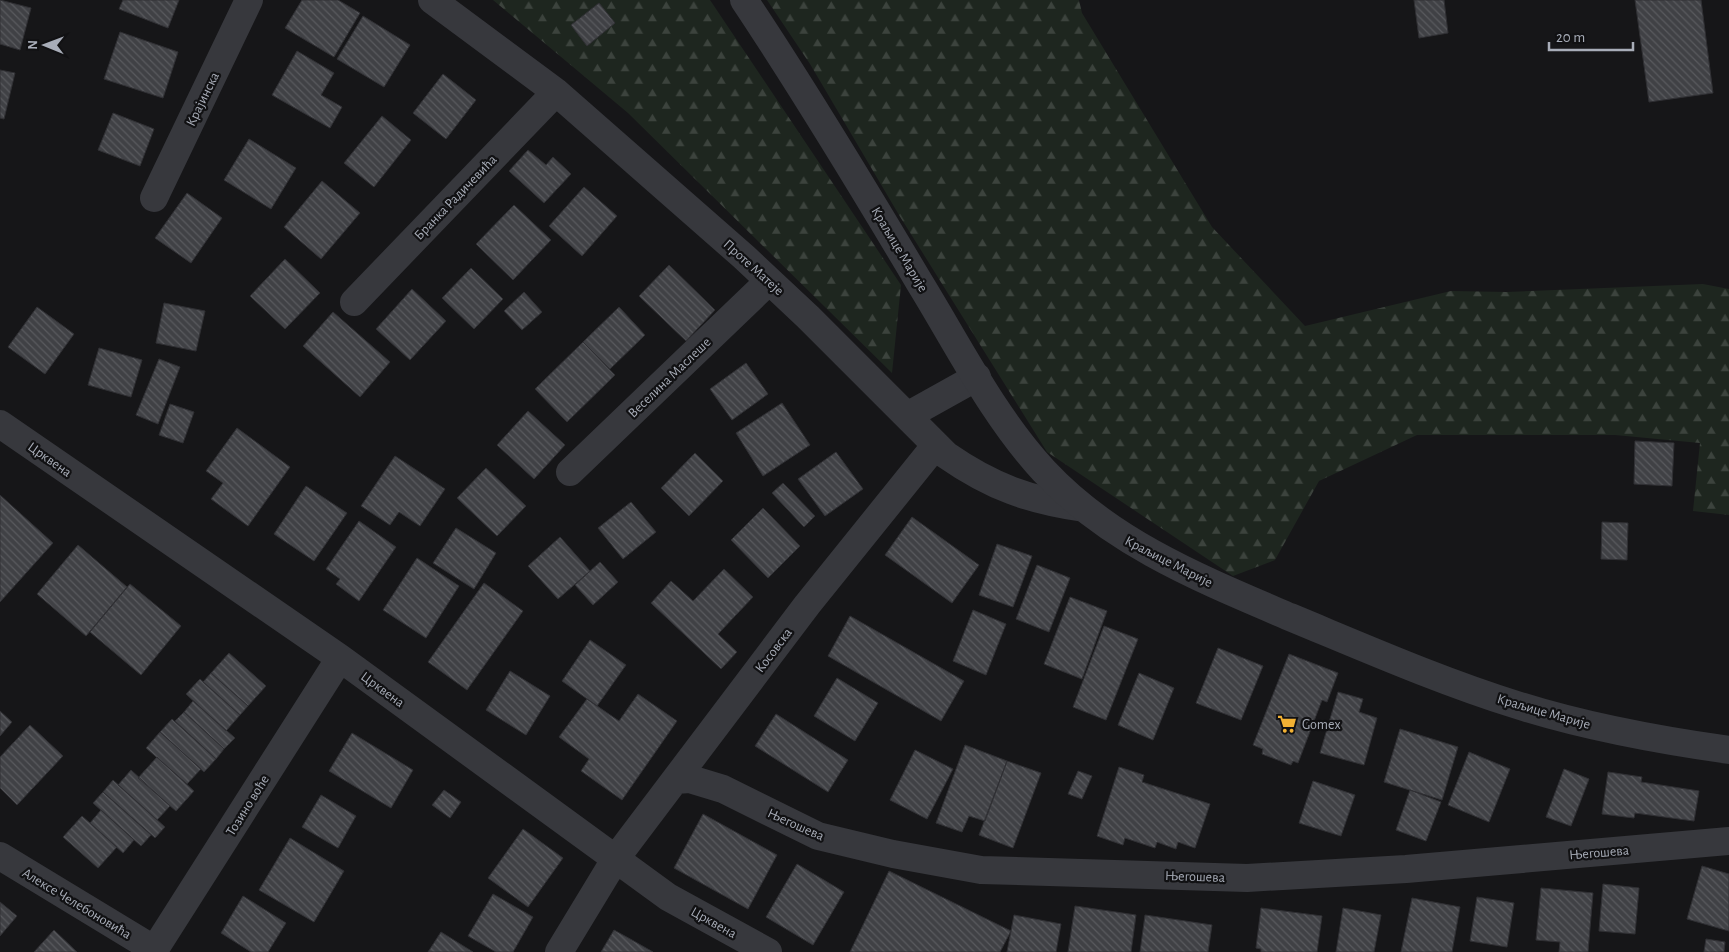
<svg xmlns="http://www.w3.org/2000/svg" width="1729" height="952" viewBox="0 0 1729 952" font-family="'Alegreya Sans',sans-serif">
<style>
.forest{fill:url(#forest-firs)}
.building{fill:url(#building-back-hatch);stroke:#303034}
.lines{fill:none;stroke-linecap:round;stroke-linejoin:round}
.minor{stroke:#37383d;stroke-width:28}
.tertiary{stroke:#37383d;stroke-width:28}
.labels{text-anchor:middle;stroke-width:4.5;stroke-linejoin:round;paint-order:stroke}
.street-label{font-size:14px;fill:#a8adb8;stroke:#111113}
.poi-label{font-size:14px;fill:#a8adb8;stroke:#111113;text-anchor:start}
</style>
<defs>
<pattern id="forest-firs" width="22" height="20" patternUnits="userSpaceOnUse" patternTransform="scale(1.25)"><rect width="22" height="20" fill="#1e261f"/><path d="M5 1l3.5 6h-7zM16 11l3.5 6h-7z" fill="#3c433d"/></pattern>
<pattern id="building-back-hatch" width="6" height="6" patternUnits="userSpaceOnUse" patternTransform="scale(1.25)"><rect width="6" height="6" fill="#404145"/><path d="M-1 5l2 2M0 0l6 6M5-1l2 2" fill="none" stroke="#595a5e"/></pattern>
</defs>
<rect width="100%" height="100%" fill="#161618"/>
<!-- forest -->
<path class="forest" d="M 493,0 L 710,0 L 901,285 L 892,373 L 628,113 Z
M 767,0 L 1079,0 L 1082,13 L 1212,227 L 1305,326 L 1451,291 L 1507,292 L 1703,284 L 1729,289 L 1729,515 L 1693,511 L 1700,443 L 1615,435 L 1417,435 L 1319,481 L 1275,560 L 1233,576 L 1047,452 L 899,215 L 810,64 Z"/>
<!-- building -->
<path class="building" d="M 0,0 L 31,8 L 20,50 L 0,44 Z
M 123,0 L 179,0 L 168,28 L 119,9 Z
M 302,0 L 338,0 L 360,13 L 334,57 L 285,28 Z
M 1414,0 L 1444,0 L 1448,33 L 1419,38 Z
M 1635,0 L 1701,0 L 1713,93 L 1649,102 Z
M 599,3 L 615,23 L 587,46 L 571,25 Z
M 363,16 L 410,45 L 384,87 L 337,59 Z
M 120,32 L 178,52 L 163,98 L 104,79 Z
M 297,51 L 334,73 L 321,95 L 342,107 L 330,128 L 272,95 Z
M 0,70 L 15,73 L 4,119 L 0,118 Z
M 443,74 L 476,100 L 446,139 L 413,113 Z
M 113,113 L 154,129 L 140,166 L 98,150 Z
M 382,116 L 411,140 L 374,187 L 344,163 Z
M 249,139 L 296,168 L 271,209 L 224,180 Z
M 528,150 L 546,165 L 553,157 L 571,174 L 544,203 L 509,171 Z
M 322,181 L 360,213 L 321,259 L 284,227 Z
M 584,187 L 617,216 L 582,256 L 549,226 Z
M 187,193 L 222,218 L 191,263 L 155,238 Z
M 514,205 L 551,240 L 513,280 L 476,244 Z
M 285,259 L 320,293 L 285,329 L 250,296 Z
M 669,265 L 715,310 L 686,341 L 639,296 Z
M 471,268 L 503,299 L 474,329 L 442,298 Z
M 412,289 L 446,321 L 410,360 L 376,329 Z
M 524,292 L 542,312 L 522,330 L 504,311 Z
M 164,303 L 205,311 L 196,351 L 156,343 Z
M 37,307 L 74,334 L 45,374 L 8,347 Z
M 619,307 L 645,335 L 610,369 L 583,342 Z
M 333,312 L 390,362 L 360,397 L 303,346 Z
M 583,342 L 615,375 L 567,422 L 535,389 Z
M 99,348 L 142,360 L 131,397 L 88,385 Z
M 159,359 L 180,367 L 158,424 L 136,415 Z
M 746,363 L 768,394 L 732,420 L 710,389 Z
M 782,403 L 810,445 L 763,476 L 736,433 Z
M 170,404 L 194,412 L 183,443 L 159,435 Z
M 528,411 L 565,445 L 534,479 L 497,445 Z
M 237,428 L 290,467 L 248,526 L 211,499 L 223,483 L 206,471 Z
M 1635,441 L 1674,443 L 1672,486 L 1634,484 Z
M 836,452 L 863,489 L 825,516 L 798,479 Z
M 695,453 L 723,481 L 689,516 L 661,488 Z
M 395,456 L 445,489 L 420,526 L 399,512 L 390,525 L 361,506 Z
M 486,468 L 526,506 L 497,536 L 457,498 Z
M 783,483 L 815,516 L 804,527 L 772,493 Z
M 306,486 L 347,513 L 314,561 L 274,534 Z
M 0,495 L 53,543 L 0,602 Z
M 631,502 L 656,532 L 623,559 L 598,528 Z
M 763,508 L 800,546 L 768,578 L 731,540 Z
M 912,517 L 979,565 L 952,603 L 885,555 Z
M 359,521 L 396,547 L 359,601 L 336,584 L 340,579 L 326,569 Z
M 1602,522 L 1628,523 L 1627,560 L 1601,559 Z
M 456,528 L 496,553 L 474,589 L 433,563 Z
M 560,537 L 590,571 L 558,599 L 528,566 Z
M 997,544 L 1032,556 L 1013,607 L 979,595 Z
M 78,545 L 127,587 L 86,636 L 37,594 Z
M 417,558 L 459,586 L 426,638 L 383,610 Z
M 600,562 L 618,582 L 593,605 L 575,585 Z
M 1037,565 L 1070,578 L 1049,632 L 1016,619 Z
M 724,569 L 753,597 L 718,634 L 737,652 L 721,669 L 651,603 L 671,581 L 693,601 Z
M 484,583 L 523,611 L 467,690 L 428,662 Z
M 130,584 L 181,626 L 141,675 L 90,632 Z
M 1070,597 L 1107,611 L 1082,679 L 1044,664 Z
M 973,610 L 1006,624 L 986,675 L 953,661 Z
M 850,616 L 964,681 L 941,721 L 828,656 Z
M 1104,626 L 1138,639 L 1106,720 L 1073,707 Z
M 590,640 L 626,665 L 597,706 L 562,681 Z
M 1218,648 L 1263,666 L 1241,720 L 1196,703 Z
M 229,653 L 266,686 L 248,706 L 211,673 Z
M 1289,654 L 1338,673 L 1327,702 L 1322,700 L 1298,763 L 1293,761 L 1291,765 L 1262,754 L 1263,749 L 1253,745 Z
M 510,671 L 550,696 L 526,735 L 486,710 Z
M 211,673 L 248,706 L 240,715 L 203,682 Z
M 1139,673 L 1174,688 L 1153,740 L 1118,725 Z
M 837,678 L 878,703 L 855,741 L 814,716 Z
M 200,679 L 240,715 L 226,731 L 186,694 Z
M 1338,692 L 1363,699 L 1359,712 L 1377,718 L 1364,765 L 1320,753 Z
M 638,694 L 677,721 L 622,800 L 581,771 L 589,759 L 559,737 L 587,699 L 619,721 Z
M 193,701 L 235,738 L 224,749 L 184,712 Z
M 0,711 L 12,722 L 0,736 Z
M 184,712 L 224,749 L 216,759 L 175,721 Z
M 776,714 L 848,760 L 828,792 L 755,746 Z
M 172,719 L 216,759 L 204,772 L 160,732 Z
M 30,725 L 63,756 L 17,805 L 0,788 L 0,757 Z
M 1400,729 L 1458,747 L 1442,800 L 1384,782 Z
M 160,732 L 201,769 L 187,784 L 146,748 Z
M 352,733 L 413,770 L 391,808 L 329,771 Z
M 965,745 L 1007,761 L 985,821 L 969,816 L 962,832 L 936,823 Z
M 915,750 L 953,769 L 927,819 L 890,800 Z
M 1469,752 L 1510,769 L 1489,822 L 1448,805 Z
M 157,757 L 194,791 L 176,811 L 138,778 Z
M 1007,761 L 1041,773 L 1013,848 L 979,835 Z
M 1119,767 L 1144,775 L 1142,782 L 1210,804 L 1195,848 L 1178,842 L 1176,849 L 1157,842 L 1155,848 L 1125,838 L 1123,845 L 1097,836 Z
M 1564,769 L 1589,779 L 1571,826 L 1546,817 Z
M 131,770 L 170,806 L 157,820 L 118,785 Z
M 1078,771 L 1092,776 L 1082,799 L 1068,794 Z
M 1608,772 L 1642,777 L 1641,782 L 1699,791 L 1694,821 L 1635,813 L 1634,818 L 1602,814 Z
M 113,780 L 165,827 L 155,838 L 103,792 Z
M 1313,781 L 1355,795 L 1341,836 L 1299,823 Z
M 444,790 L 461,802 L 450,818 L 432,805 Z
M 1410,790 L 1441,802 L 1426,841 L 1396,830 Z
M 103,792 L 151,835 L 141,846 L 93,803 Z
M 321,795 L 356,816 L 338,848 L 302,827 Z
M 101,810 L 134,840 L 123,853 L 90,823 Z
M 703,814 L 777,855 L 748,909 L 674,868 Z
M 82,816 L 117,847 L 98,868 L 63,837 Z
M 523,829 L 563,858 L 528,907 L 488,878 Z
M 290,838 L 344,871 L 314,922 L 259,890 Z
M 797,864 L 844,892 L 813,945 L 766,917 Z
M 1702,866 L 1729,874 L 1729,931 L 1687,919 Z
M 889,871 L 1011,931 L 1000,952 L 850,952 Z
M 1603,884 L 1639,888 L 1635,934 L 1599,931 Z
M 1541,888 L 1593,893 L 1588,952 L 1559,952 L 1560,942 L 1536,940 Z
M 493,894 L 533,917 L 513,952 L 496,952 L 468,936 Z
M 243,896 L 286,923 L 268,952 L 251,952 L 221,933 Z
M 1477,897 L 1514,903 L 1507,947 L 1470,941 Z
M 1412,898 L 1460,907 L 1452,952 L 1401,952 Z
M 0,902 L 17,916 L 0,936 Z
M 1075,906 L 1136,915 L 1131,952 L 1068,952 Z
M 1261,908 L 1322,916 L 1317,952 L 1261,952 L 1261,949 L 1256,948 Z
M 1343,908 L 1381,915 L 1374,952 L 1336,952 Z
M 1014,915 L 1061,924 L 1056,952 L 1007,952 Z
M 1145,915 L 1212,925 L 1208,952 L 1140,952 Z
M 54,930 L 77,952 L 34,952 Z
M 614,930 L 632,940 L 653,952 L 601,952 Z
M 441,932 L 473,952 L 428,952 Z
M 1706,939 L 1725,942 L 1724,952 L 1704,952 Z"/>
<g class="lines">
<!-- minor -->
<path class="minor" d="M 432,0 L 556,92 L 744,257 L 808,317 L 946,455 C 992,487 1029,500 1084,508
M 154,198 L 249,0
M 354,302 L 556,92
M 907,416 L 977,377
M 0,424 L 340,658 L 668,897 L 768,952
M 570,472 L 769,281
M 675,780 L 690,779 L 723,789 L 818,836 L 893,854 L 981,870 L 1247,878 L 1406,869 L 1729,841
M 0,856 L 155,950
M 153,952 L 340,658
M 559,952 L 616,858 L 807,605 L 935,446"/>
<!-- tertiary -->
<path class="tertiary" d="M 744,0 C 806,93 864,189 921,285 C 959,347 994,417 1044,471 C 1111,543 1201,579 1290,617 C 1365,648 1440,681 1517,705 C 1586,727 1658,740 1729,750"/>
</g>
<!-- icons -->
<defs>
<g id="supermarket-bare" transform="scale(1.5)"><path d="M-6-5.5h2.5l.6 2H6L4.5 2H-2.5L-4.4-4H-6ZM-1.5 3.2a1.3 1.3 0 1 0 .1 0ZM3 3.2a1.3 1.3 0 1 0 .1 0Z" fill="#f2b134" stroke="#111113" stroke-width="2.5" paint-order="stroke"/></g>
</defs>
<g fill-rule="evenodd">
<use href="#supermarket-bare" x="1287" y="724"/>
</g>
<g class="labels">
<!-- street labels -->
<g class="street-label">
<text transform="translate(202 99) rotate(-64)" y="5">Крајинска</text>
<text transform="translate(455 197) rotate(-46)" y="5">Бранка Радичевића</text>
<text transform="translate(900 249) rotate(59)" y="5">Краљице Марије</text>
<text transform="translate(754 267) rotate(42)" y="5">Проте Матеје</text>
<text transform="translate(669 377) rotate(-44)" y="5">Веселина Маслеше</text>
<text transform="translate(50 459) rotate(35)" y="5">Црквена</text>
<text transform="translate(1169 561) rotate(27)" y="5">Краљице Марије</text>
<text transform="translate(773 650) rotate(-53)" y="5">Косовска</text>
<text transform="translate(383 689) rotate(36)" y="5">Црквена</text>
<text transform="translate(1544 711) rotate(16)" y="5">Краљице Марије</text>
<text transform="translate(247 805) rotate(-58)" y="5">Тозино воће</text>
<text transform="translate(796 824) rotate(24)" y="5">Његошева</text>
<text transform="translate(1599 852) rotate(-5)" y="5">Његошева</text>
<text transform="translate(1195 876) rotate(2)" y="5">Његошева</text>
<text transform="translate(77 903) rotate(31)" y="5">Алексе Челебоновића</text>
<text transform="translate(714 922) rotate(29)" y="5">Црквена</text>
</g>
<!-- poi labels -->
<g class="poi-label">
<text x="1302" y="729">Gomex</text>
</g>
</g>
<!-- north arrow -->
<g transform="translate(45 45) rotate(271)" stroke="#111113" stroke-width="4" paint-order="stroke">
<path d="M0-4L9 19L0 12L-9 19Z" fill="#a8adb8"/>
<text y="-8" font-size="14" font-weight="bold" text-anchor="middle" fill="#a8adb8">N</text>
</g>
<!-- scale -->
<path d="M1549 42v8h84v-8" fill="none" stroke="#a8adb8" stroke-width="2.5"/>
<text x="1556" y="42" font-size="15" fill="#a8adb8" stroke="#111113" stroke-width="4" paint-order="stroke">20 m</text>
</svg>
